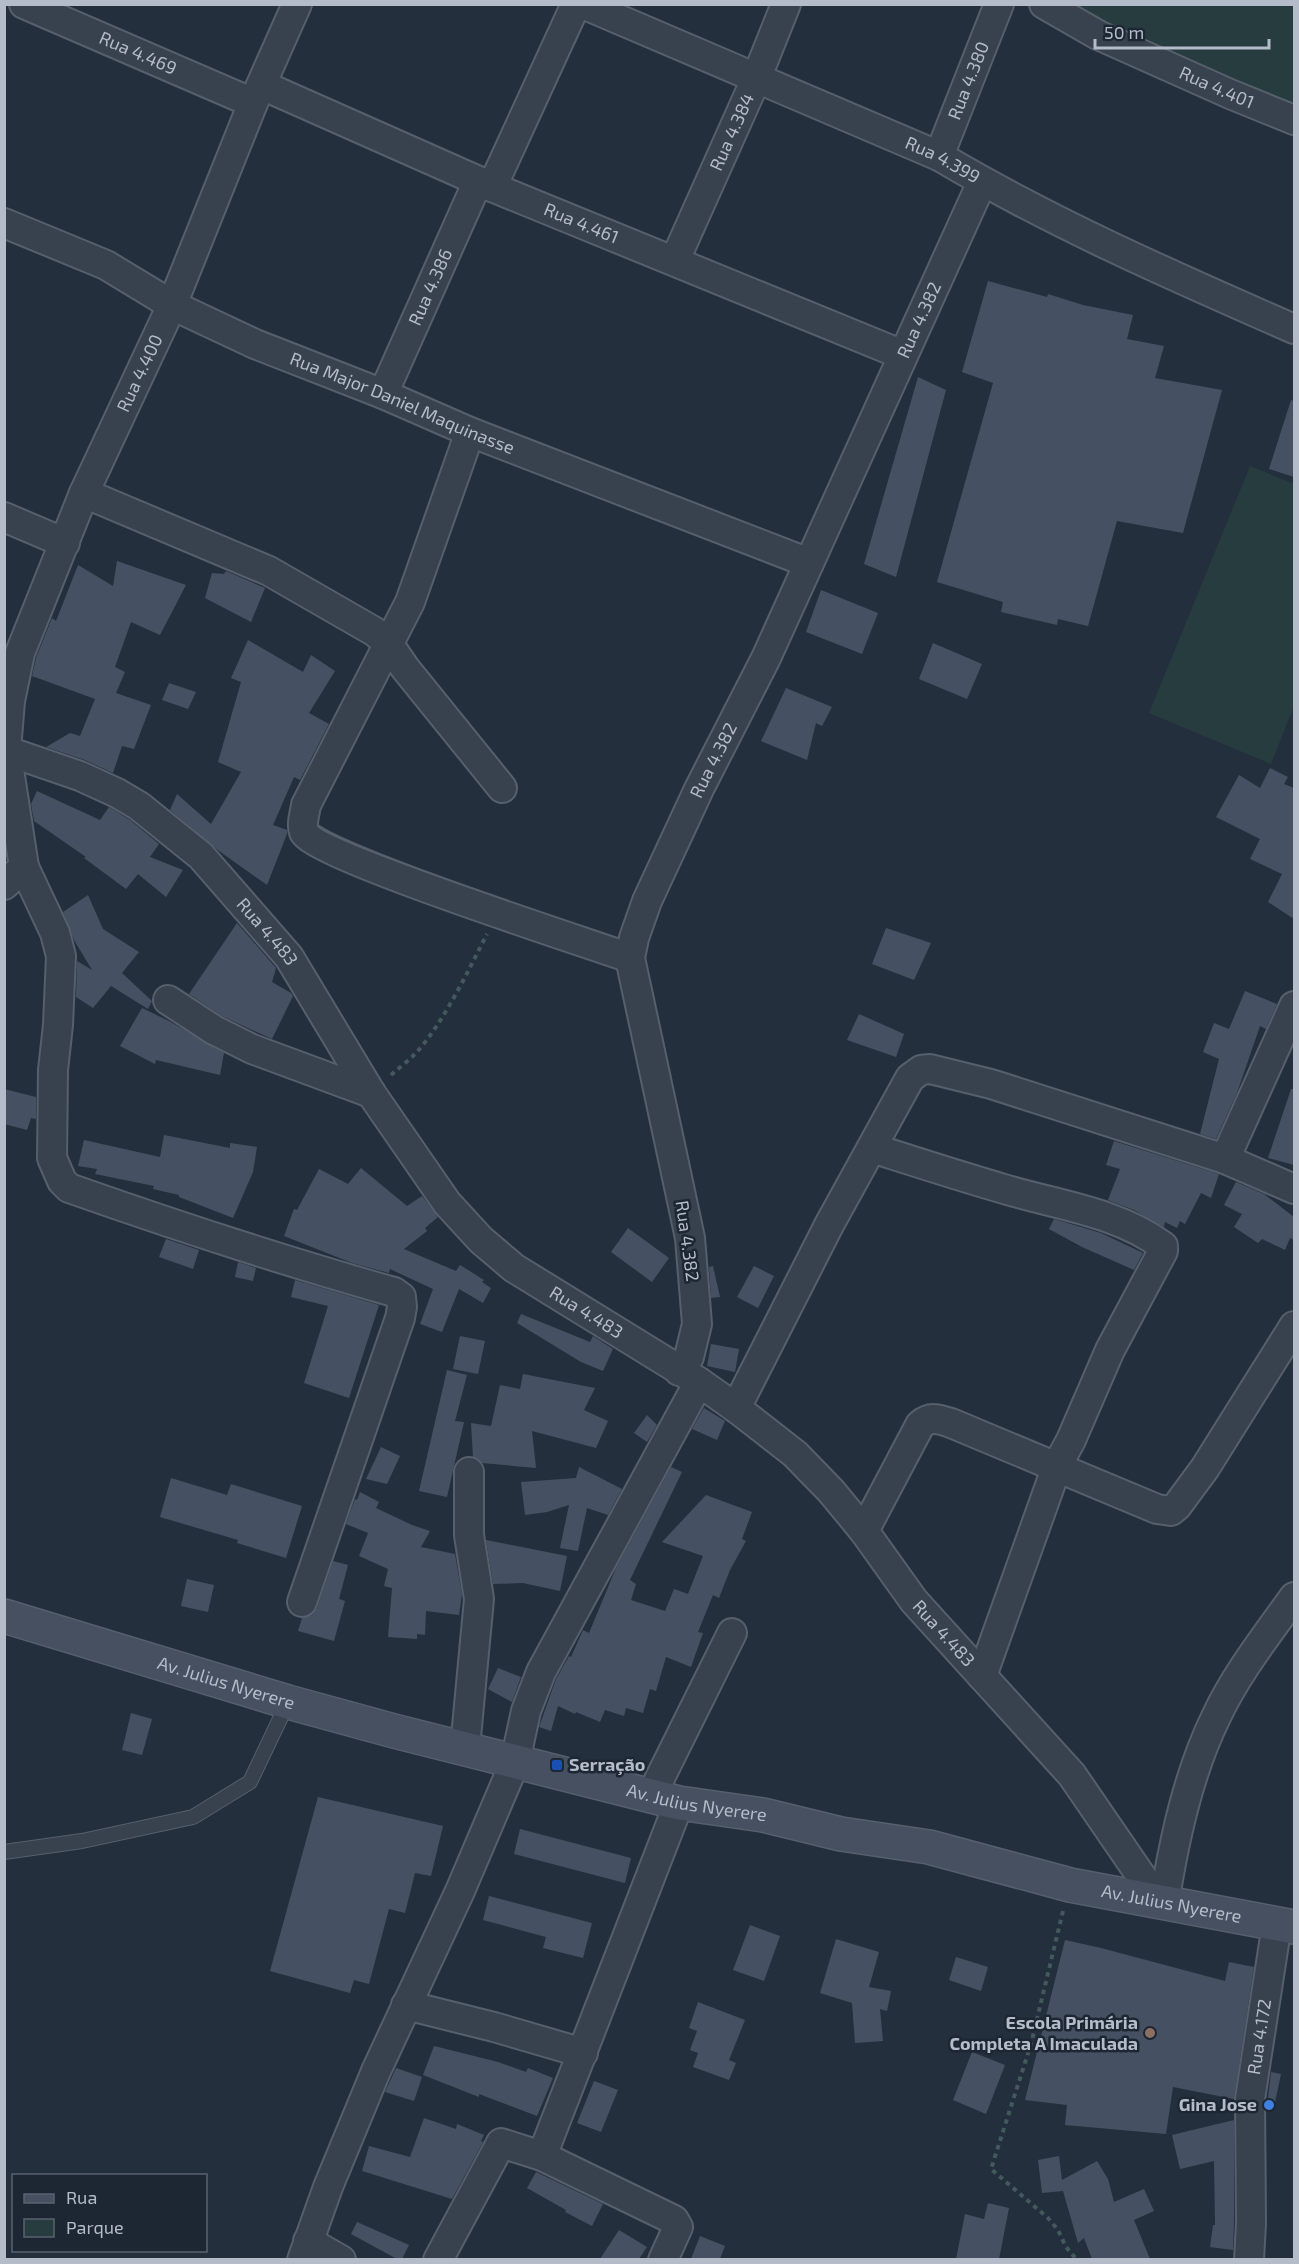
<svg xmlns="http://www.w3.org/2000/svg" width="1299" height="2264" viewBox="0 0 1299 2264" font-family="'Exo 2',sans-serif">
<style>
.green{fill:#263c3f}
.building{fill:#455162}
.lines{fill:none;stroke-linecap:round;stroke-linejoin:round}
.lane-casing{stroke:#565f6c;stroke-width:16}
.street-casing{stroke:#565f6c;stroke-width:32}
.secondary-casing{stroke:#565f6c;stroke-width:36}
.path{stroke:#44595c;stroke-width:4;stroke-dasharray:4.5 4.5;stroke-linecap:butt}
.lane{stroke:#38414e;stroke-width:14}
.street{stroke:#38414e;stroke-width:28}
.secondary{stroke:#465061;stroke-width:33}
.transit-dot{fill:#1a4fb4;stroke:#1d2633;stroke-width:2}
.education-dot{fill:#8d6e63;stroke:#1d2633;stroke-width:2}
.shop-dot{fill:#3f7fe0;stroke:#1d2633;stroke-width:2}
.labels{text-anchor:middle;stroke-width:5;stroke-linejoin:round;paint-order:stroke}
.street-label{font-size:18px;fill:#b4bcc9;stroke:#1d2633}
.poi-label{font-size:18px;font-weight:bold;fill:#b4bcc9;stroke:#1d2633;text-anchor:end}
</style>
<rect width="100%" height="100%" fill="#242f3e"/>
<!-- green -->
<path class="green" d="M 1048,5 L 1294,5 L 1294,115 Z
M 1250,466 L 1294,484 L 1294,706 L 1271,764 L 1149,713 Z"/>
<!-- building -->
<path class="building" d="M 988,281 L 1047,297 L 1048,294 L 1083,305 L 1133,315 L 1127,339 L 1164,346 L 1155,378 L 1222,390 L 1183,533 L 1117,521 L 1088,626 L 1058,619 L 1057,625 L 1001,612 L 1003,602 L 937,582 L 993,383 L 962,372 Z
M 918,377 L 946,390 L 896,577 L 864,564 Z
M 1291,400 L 1294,401 L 1294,477 L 1269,469 Z
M 117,561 L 186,585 L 160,635 L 131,622 L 115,667 L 125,672 L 116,693 L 151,705 L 134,749 L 122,746 L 113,773 L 85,760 L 46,747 L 70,733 L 80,736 L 95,699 L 32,676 L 36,658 L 52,618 L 56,621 L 78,565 L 113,586 Z
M 226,571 L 265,588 L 251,622 L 205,598 L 212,573 L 224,574 Z
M 821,590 L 878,613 L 862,654 L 806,632 Z
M 248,640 L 303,672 L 311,655 L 335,671 L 309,713 L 329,724 L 300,780 L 294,777 L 273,825 L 287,830 L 287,834 L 267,885 L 219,851 L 170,810 L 177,794 L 211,824 L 241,772 L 218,762 L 241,682 L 231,678 Z
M 933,643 L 982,664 L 967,699 L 919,679 Z
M 169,683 L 196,692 L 188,709 L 162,700 Z
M 786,688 L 832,707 L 822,726 L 816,723 L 807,760 L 761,741 Z
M 1270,768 L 1288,777 L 1284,784 L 1294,788 L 1294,919 L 1268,902 L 1282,874 L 1250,859 L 1260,839 L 1216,817 L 1239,775 L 1260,788 Z
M 37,791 L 100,820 L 109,807 L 130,820 L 159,844 L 150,857 L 183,870 L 166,897 L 138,874 L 126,889 L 84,858 L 86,857 L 34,821 L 31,804 Z
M 88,895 L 103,929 L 139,952 L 122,973 L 152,1001 L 148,1009 L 111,986 L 93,1008 L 76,997 L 77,961 L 92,970 L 74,940 L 63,912 Z
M 237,923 L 276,968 L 272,982 L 291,993 L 293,996 L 272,1039 L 222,1016 L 189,994 Z
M 886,928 L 931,943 L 914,980 L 872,964 Z
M 1245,991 L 1277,1004 L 1266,1029 L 1260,1026 L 1237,1093 L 1216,1139 L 1200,1134 L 1219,1059 L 1203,1052 L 1214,1023 L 1229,1029 Z
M 142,1008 L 169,1021 L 224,1053 L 220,1075 L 156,1060 L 155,1064 L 120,1046 Z
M 859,1014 L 904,1034 L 896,1057 L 847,1040 Z
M 4,1089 L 36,1097 L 36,1119 L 31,1118 L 27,1130 L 4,1124 Z
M 1291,1089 L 1294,1089 L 1294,1165 L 1268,1158 Z
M 164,1135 L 230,1148 L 230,1143 L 257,1147 L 253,1172 L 233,1218 L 179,1197 L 179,1195 L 153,1189 L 154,1186 L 95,1174 L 97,1169 L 78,1166 L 84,1140 L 160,1157 Z
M 1114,1141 L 1219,1174 L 1211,1198 L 1201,1193 L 1185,1224 L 1180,1221 L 1177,1228 L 1165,1222 L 1164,1227 L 1134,1210 L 1108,1200 L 1120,1169 L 1106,1165 Z
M 361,1168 L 407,1206 L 422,1196 L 438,1217 L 425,1228 L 427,1231 L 404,1249 L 456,1271 L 460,1265 L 484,1280 L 482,1282 L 491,1288 L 483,1303 L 459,1289 L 442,1332 L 420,1324 L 433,1289 L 390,1269 L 389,1273 L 352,1263 L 284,1236 L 294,1209 L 297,1210 L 319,1169 L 348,1184 Z
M 1236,1182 L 1264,1194 L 1294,1217 L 1294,1240 L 1290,1238 L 1285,1250 L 1262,1239 L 1258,1243 L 1234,1227 L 1242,1214 L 1224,1205 Z
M 1054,1219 L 1101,1233 L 1143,1253 L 1134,1270 L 1082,1247 L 1049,1229 Z
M 628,1228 L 669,1258 L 652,1282 L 611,1252 Z
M 166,1239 L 199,1250 L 193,1269 L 159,1257 Z
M 238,1262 L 256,1268 L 253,1281 L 235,1277 Z
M 713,1266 L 720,1297 L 711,1298 L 709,1267 Z
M 754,1266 L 774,1276 L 758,1308 L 737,1297 Z
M 295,1280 L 379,1305 L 349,1398 L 304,1383 L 328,1306 L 291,1297 Z
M 521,1314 L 590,1342 L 593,1336 L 613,1349 L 603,1371 L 581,1362 L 517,1323 Z
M 460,1336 L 485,1341 L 478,1374 L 453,1369 Z
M 711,1344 L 739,1349 L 735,1372 L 707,1366 Z
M 447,1370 L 467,1375 L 455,1421 L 464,1422 L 447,1497 L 419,1491 Z
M 523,1374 L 595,1388 L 584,1410 L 608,1421 L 596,1448 L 532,1431 L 536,1468 L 482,1463 L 473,1457 L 471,1423 L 491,1426 L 500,1385 L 520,1389 Z
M 704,1408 L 725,1421 L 717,1440 L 692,1429 Z
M 647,1415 L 657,1425 L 647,1442 L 634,1433 Z
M 381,1447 L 400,1456 L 387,1484 L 366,1479 Z
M 579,1467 L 622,1489 L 608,1515 L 587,1508 L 578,1551 L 560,1548 L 569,1505 L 547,1512 L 525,1515 L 521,1482 L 576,1478 Z
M 671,1467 L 682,1472 L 630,1580 L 636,1584 L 631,1600 L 665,1611 L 674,1589 L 688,1594 L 703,1556 L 662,1542 L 706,1495 L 752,1512 L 742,1539 L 746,1541 L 730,1570 L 719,1598 L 713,1595 L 698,1632 L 703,1633 L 691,1667 L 666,1657 L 656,1691 L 650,1689 L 643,1713 L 626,1708 L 624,1716 L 605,1710 L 600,1722 L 576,1712 L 575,1714 L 558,1706 L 551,1731 L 539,1727 L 556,1679 L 569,1656 L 571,1657 L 583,1630 L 589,1633 L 616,1568 Z
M 171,1478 L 227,1495 L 231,1484 L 302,1506 L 286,1558 L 237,1543 L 238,1540 L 160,1517 Z
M 360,1492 L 379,1502 L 376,1508 L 412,1525 L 430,1531 L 421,1547 L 455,1554 L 462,1594 L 459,1615 L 426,1611 L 425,1635 L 417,1634 L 417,1639 L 388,1637 L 392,1588 L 384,1586 L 388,1569 L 359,1556 L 368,1533 L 346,1524 L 355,1499 L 357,1500 Z
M 486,1540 L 567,1556 L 560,1591 L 523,1583 L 493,1584 Z
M 333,1561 L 348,1565 L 339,1599 L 345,1601 L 334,1641 L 298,1631 L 302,1618 L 312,1615 L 317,1608 Z
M 187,1579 L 214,1585 L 208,1612 L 181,1606 Z
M 498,1668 L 521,1677 L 512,1702 L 488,1689 Z
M 131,1713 L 152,1719 L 142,1755 L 122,1750 Z
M 318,1797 L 443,1826 L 431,1876 L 415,1873 L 405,1913 L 389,1909 L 369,1984 L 354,1980 L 350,1993 L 270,1971 Z
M 520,1829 L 631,1858 L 625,1883 L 514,1854 Z
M 489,1896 L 592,1923 L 583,1958 L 543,1948 L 546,1937 L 483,1920 Z
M 750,1925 L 780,1936 L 764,1981 L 733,1970 Z
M 836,1939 L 879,1952 L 869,1987 L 891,1991 L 887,2011 L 880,2009 L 883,2041 L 855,2043 L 852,2003 L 820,1993 Z
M 1065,1940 L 1101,1948 L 1225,1981 L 1229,1962 L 1254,1967 L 1234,2099 L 1173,2087 L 1166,2134 L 1065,2125 L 1067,2105 L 1025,2100 Z
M 956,1957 L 988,1967 L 981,1991 L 949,1980 Z
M 698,2002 L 745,2020 L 729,2060 L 736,2063 L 729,2080 L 693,2067 L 698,2053 L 690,2050 L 697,2031 L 689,2028 Z
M 434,2046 L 498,2062 L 526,2072 L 528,2068 L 553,2078 L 537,2116 L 479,2094 L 479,2097 L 423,2075 Z
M 972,2052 L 1005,2065 L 986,2114 L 953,2100 Z
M 396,2068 L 422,2077 L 414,2101 L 385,2092 Z
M 1271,2072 L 1281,2074 L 1274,2107 L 1267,2106 Z
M 594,2081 L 618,2090 L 601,2132 L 577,2123 Z
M 424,2118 L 456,2129 L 457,2124 L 484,2135 L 481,2141 L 483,2142 L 452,2199 L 362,2171 L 369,2146 L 410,2157 Z
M 1234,2120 L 1234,2223 L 1233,2250 L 1210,2247 L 1213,2225 L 1215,2225 L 1214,2161 L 1180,2169 L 1172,2135 Z
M 1059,2156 L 1062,2180 L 1097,2161 L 1108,2179 L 1114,2202 L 1144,2189 L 1154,2211 L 1134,2220 L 1150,2259 L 1092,2259 L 1084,2238 L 1078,2243 L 1063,2191 L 1042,2193 L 1038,2160 Z
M 536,2172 L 603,2204 L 592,2226 L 565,2212 L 566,2210 L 527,2188 Z
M 988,2203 L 1009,2208 L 999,2259 L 956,2259 L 965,2214 L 984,2219 Z
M 357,2222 L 409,2245 L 402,2259 L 397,2259 L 351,2234 Z
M 619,2230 L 647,2247 L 639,2259 L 600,2259 Z
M 700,2236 L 725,2246 L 720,2259 L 691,2259 Z"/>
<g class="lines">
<!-- lane casing -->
<g class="lane-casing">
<path id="lane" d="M 4,1852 L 82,1841 L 193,1817 L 250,1782 L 288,1702"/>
</g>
<!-- street casing -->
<g class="street-casing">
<g id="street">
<path id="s1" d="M 24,4 L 253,103"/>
<path id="s2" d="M 583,4 L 939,156 C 1052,223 1175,277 1294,329"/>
<path id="s3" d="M 1044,4 L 1098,35 L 1230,94 L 1294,120"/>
<path id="s4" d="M 262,85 L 492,187 L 903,355"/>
<path id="s5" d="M 939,156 L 999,4"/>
<path d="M 492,187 L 576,4"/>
<path id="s6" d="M 4,223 L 106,265 L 172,305 L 255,344 L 383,394 L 470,432 L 809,563"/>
<path id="s7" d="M 675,260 L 756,79 L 786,4"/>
<path id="s8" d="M 383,394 L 478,181"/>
<path d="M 470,432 L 410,602 L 306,805 C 305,813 301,824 304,832 C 316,856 588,943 630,958"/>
<path d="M 84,493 L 269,571 L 375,632 L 388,643 L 405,668 L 502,788"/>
<path d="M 4,517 L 65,543"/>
<path id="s9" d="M 4,750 L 80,776 L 117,793 L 139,806 L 201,856 L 289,957 L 371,1093 L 447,1203 L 481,1240 L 514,1268 L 699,1382 L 736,1408 L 795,1454 L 831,1491 L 864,1531 L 914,1601 L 1072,1775 L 1159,1902"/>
<path d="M 24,867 L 55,933 L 61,956 L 58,1025 L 53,1070 L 52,1158 L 62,1181 L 69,1188 C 177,1226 284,1261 394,1292 L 401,1297 L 402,1307 L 400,1318 L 302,1602"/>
<path id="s10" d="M 4,885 L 24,867 L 6,750 L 10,701 L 20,653 L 84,493 L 172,305 L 253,103 L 297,4"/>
<path d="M 168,1000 L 214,1030 L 252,1049 L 371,1093"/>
<path d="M 872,1148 C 916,1162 959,1176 1004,1189 C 1057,1205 1118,1212 1163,1246 L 1163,1251 L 1110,1350 L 1071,1440 L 1057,1466 L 982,1676"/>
<path d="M 1225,1159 L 1294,1006"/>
<path id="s11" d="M 679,1371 L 689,1357 L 697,1324 L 690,1238 L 630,958 L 634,938 L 647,901 L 699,789 L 766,658 L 982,182"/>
<path d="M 736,1408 L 829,1225 L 910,1078 L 921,1070 L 930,1069 L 991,1084 L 1225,1159 L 1294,1189"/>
<path d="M 864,1531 L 920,1425 C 930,1416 939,1419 951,1423 L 1157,1509 L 1171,1511 L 1177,1506 L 1205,1468 L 1294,1326"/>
<path d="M 465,1748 L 479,1599 L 469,1535 L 469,1472"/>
<path d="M 651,1796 L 732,1633"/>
<path d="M 1164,1903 C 1174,1841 1188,1774 1216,1717 C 1236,1674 1267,1635 1294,1597"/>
<path d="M 406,2005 L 494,2027 L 583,2053"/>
<path d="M 542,2156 L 679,1803"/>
<path d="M 308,2241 L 341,2260"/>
<path d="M 302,2260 L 328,2187 L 376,2071 L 460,1891 L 515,1762 L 526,1711 L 541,1672 L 699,1382"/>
<path d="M 438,2260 L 501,2143 L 542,2156 L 674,2220 L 678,2227 L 663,2260"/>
<path id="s12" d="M 1249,2260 L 1251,2223 L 1250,2099 L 1277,1924"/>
</g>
</g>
<!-- secondary casing -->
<g class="secondary-casing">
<g id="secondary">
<path id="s13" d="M 4,1616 L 288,1702 L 394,1731 L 679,1803 L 763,1815 L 841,1834 L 929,1847 L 1070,1885 L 1294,1927"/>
</g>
</g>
<!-- path -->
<path class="path" d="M 391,1075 C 399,1068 408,1061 415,1054 C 443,1024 468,971 487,934
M 1063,1911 L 1031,2044 L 991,2169 L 1048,2218 L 1058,2230 L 1066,2247 L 1077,2260"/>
<!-- lane -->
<use href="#lane" class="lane"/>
<!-- street -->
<use href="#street" class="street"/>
<!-- secondary -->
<use href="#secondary" class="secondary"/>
</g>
<!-- markers -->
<rect class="transit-dot" x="551" y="1759" width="12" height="12" rx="3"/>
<circle class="education-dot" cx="1150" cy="2033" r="6"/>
<circle class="shop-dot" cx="1269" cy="2105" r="6"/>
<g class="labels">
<!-- street labels -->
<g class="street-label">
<text dy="6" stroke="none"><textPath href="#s1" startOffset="124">Rua 4.469</textPath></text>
<text dy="6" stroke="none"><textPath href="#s5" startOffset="81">Rua 4.380</textPath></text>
<text dy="6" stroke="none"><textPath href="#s3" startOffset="192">Rua 4.401</textPath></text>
<text dy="6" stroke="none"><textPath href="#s7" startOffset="140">Rua 4.384</textPath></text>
<text dy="6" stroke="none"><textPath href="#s2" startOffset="392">Rua 4.399</textPath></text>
<text dy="6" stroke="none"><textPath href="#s4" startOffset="348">Rua 4.461</textPath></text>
<text dy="6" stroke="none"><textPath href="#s8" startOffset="117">Rua 4.386</textPath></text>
<text dy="6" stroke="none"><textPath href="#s11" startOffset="1125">Rua 4.382</textPath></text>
<text dy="6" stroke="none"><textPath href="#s10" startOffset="548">Rua 4.400</textPath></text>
<text dy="6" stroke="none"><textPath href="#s6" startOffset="438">Rua Major Daniel Maquinasse</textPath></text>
<text dy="6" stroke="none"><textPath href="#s11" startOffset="639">Rua 4.382</textPath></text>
<text dy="6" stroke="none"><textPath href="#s9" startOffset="327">Rua 4.483</textPath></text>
<text transform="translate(687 1241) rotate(82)" y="6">Rua 4.382</text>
<text dy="6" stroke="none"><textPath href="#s9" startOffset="831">Rua 4.483</textPath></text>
<text dy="6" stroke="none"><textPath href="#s9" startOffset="1317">Rua 4.483</textPath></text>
<text dy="6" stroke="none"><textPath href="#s13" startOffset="232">Av. Julius Nyerere</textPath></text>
<text dy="6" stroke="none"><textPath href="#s13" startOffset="718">Av. Julius Nyerere</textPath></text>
<text dy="6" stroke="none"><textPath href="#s13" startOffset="1204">Av. Julius Nyerere</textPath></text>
<text dy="6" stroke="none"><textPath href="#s12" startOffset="224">Rua 4.172</textPath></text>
</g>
<!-- poi labels -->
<g class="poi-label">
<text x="569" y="1771" text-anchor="start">Serração</text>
<text x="1138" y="2029">Escola Primária<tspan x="1138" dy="21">Completa A Imaculada</tspan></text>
<text x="1257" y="2111">Gina Jose</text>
</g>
</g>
<!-- border -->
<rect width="1299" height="2264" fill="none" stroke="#b4bcc9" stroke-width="12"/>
<!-- legend -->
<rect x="12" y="2174" width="195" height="78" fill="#1d2633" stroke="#59626f" stroke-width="1.5"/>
<rect x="24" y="2194" width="30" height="9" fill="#465061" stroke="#59626f" stroke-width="1.5"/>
<text x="66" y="2204" font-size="18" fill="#b4bcc9">Rua</text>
<rect x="24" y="2219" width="30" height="18" fill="#263c3f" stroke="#59626f" stroke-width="1.5"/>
<text x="66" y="2234" font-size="18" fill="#b4bcc9">Parque</text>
<!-- scale -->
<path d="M1095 39v9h174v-9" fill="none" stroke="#b4bcc9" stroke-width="3"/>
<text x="1104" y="39" font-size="18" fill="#b4bcc9" stroke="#1d2633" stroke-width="4.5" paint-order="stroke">50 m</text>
</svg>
